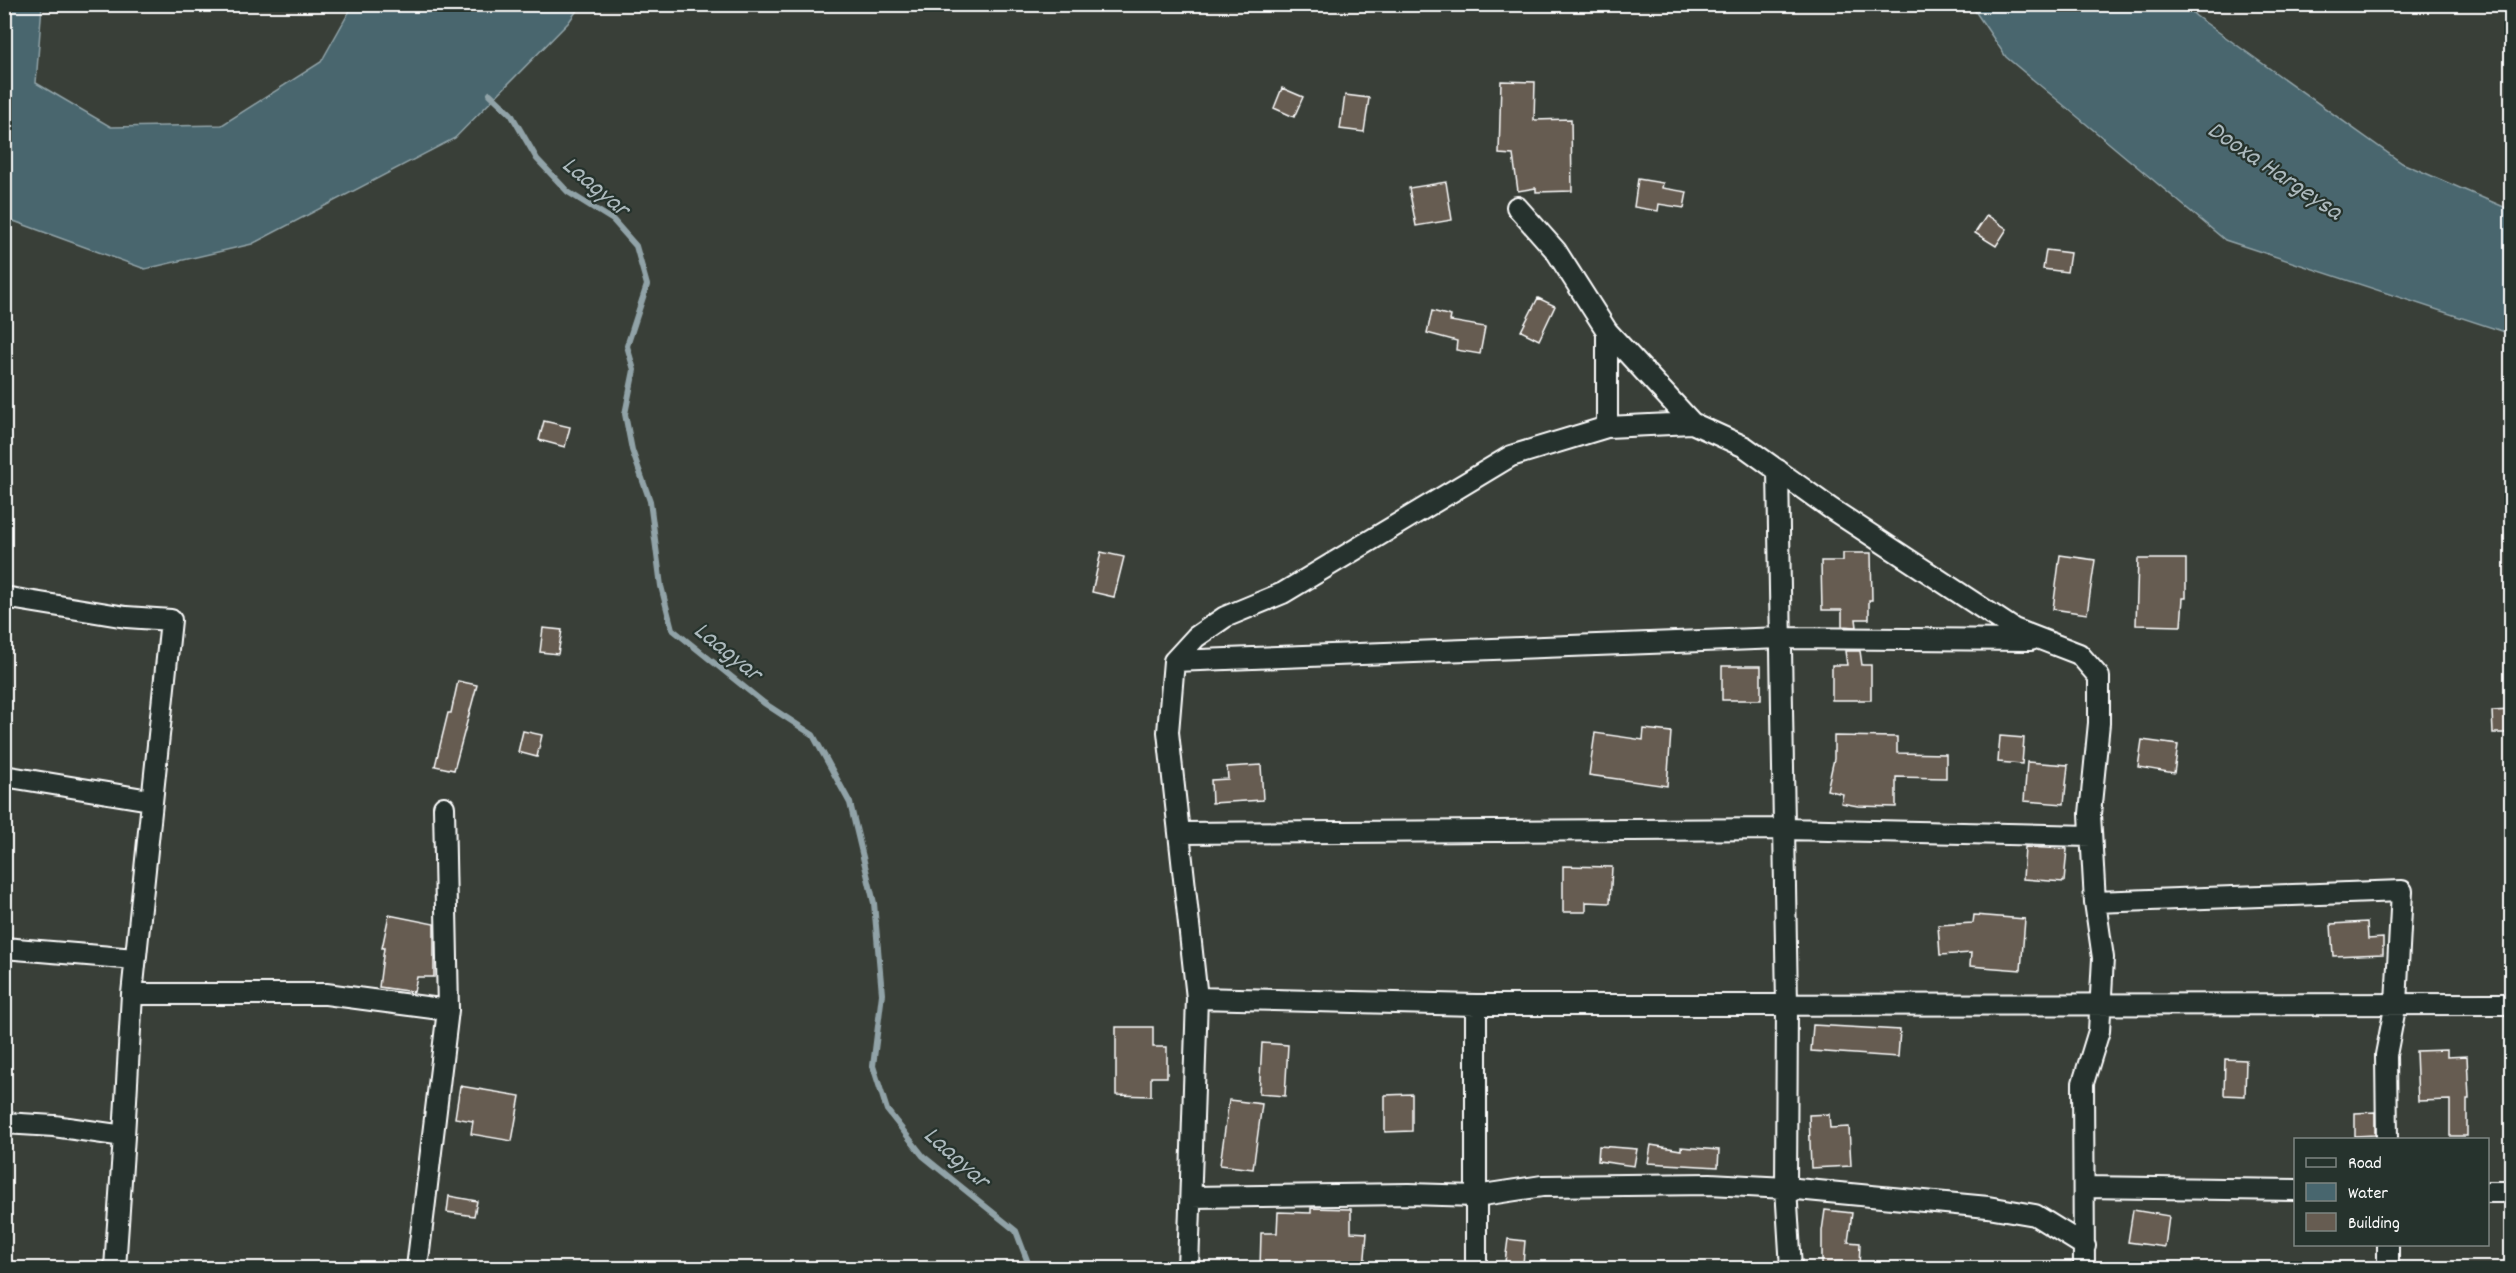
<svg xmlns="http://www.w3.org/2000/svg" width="2516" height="1273" viewBox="0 0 2516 1273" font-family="Dekko,sans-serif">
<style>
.water{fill:#48666e;stroke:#91a3a8;stroke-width:1.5}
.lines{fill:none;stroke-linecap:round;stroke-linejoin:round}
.stream{stroke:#91a3a8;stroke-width:6}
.building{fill:#665c51;stroke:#fff;stroke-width:1.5}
.minor-casing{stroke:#fff;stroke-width:24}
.minor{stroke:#26332d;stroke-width:20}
.labels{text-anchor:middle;stroke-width:4.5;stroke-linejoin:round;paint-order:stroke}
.water-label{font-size:26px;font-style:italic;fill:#adbabe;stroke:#26332d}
</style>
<rect width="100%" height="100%" fill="#393f38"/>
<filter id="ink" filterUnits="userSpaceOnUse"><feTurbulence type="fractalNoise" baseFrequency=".0167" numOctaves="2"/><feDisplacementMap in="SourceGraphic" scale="12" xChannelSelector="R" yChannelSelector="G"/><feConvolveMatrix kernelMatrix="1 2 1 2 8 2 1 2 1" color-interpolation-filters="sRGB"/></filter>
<g filter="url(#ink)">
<!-- water -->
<path class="water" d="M 5,4 L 42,5 L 36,83 L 111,127 L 222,125 L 321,62 L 353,5 L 581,5 L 568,23 L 455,138 L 252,244 L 145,269 L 11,220 L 5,213 Z
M 1971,5 L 2185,5 L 2196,16 L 2402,163 L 2511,210 L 2511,334 L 2225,240 L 2006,57 Z"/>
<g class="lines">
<!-- stream -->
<path class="stream" d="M 490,94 L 511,114 L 537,159 L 568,192 L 613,220 L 636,246 L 647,285 L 627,346 L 634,370 L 625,414 L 632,450 L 650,501 L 661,586 L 672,629 L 764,703 L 813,735 L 850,803 L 874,903 L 882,994 L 873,1066 L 887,1110 L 923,1156 L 1016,1231 L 1030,1268"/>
</g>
<!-- building -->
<path class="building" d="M 1501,81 L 1535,82 L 1534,120 L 1571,119 L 1572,191 L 1536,192 L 1536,188 L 1518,191 L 1513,155 L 1499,154 Z
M 1282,88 L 1303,97 L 1294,117 L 1274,108 Z
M 1345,95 L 1369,98 L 1364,132 L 1340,129 Z
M 1638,179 L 1663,183 L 1662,188 L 1687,192 L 1684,208 L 1659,204 L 1658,211 L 1634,207 Z
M 1446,182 L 1452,220 L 1416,226 L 1409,188 Z
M 1987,215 L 2007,229 L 1996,246 L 1975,233 Z
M 2046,250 L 2070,253 L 2067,272 L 2043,269 Z
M 1538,298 L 1555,306 L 1539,340 L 1521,331 Z
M 1432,311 L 1451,316 L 1450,321 L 1485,327 L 1480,354 L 1456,350 L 1457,341 L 1427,333 Z
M 544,421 L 570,427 L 565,447 L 539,440 Z
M 1101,552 L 1124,557 L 1114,597 L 1092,592 Z
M 1843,553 L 1871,553 L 1872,600 L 1869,600 L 1869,619 L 1856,619 L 1857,627 L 1842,626 L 1842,610 L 1822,610 L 1821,561 L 1843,561 Z
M 2060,555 L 2095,560 L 2087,614 L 2053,609 Z
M 2138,559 L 2186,559 L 2186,598 L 2183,598 L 2181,626 L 2136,625 Z
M 543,628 L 562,630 L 558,654 L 540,652 Z
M 1845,651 L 1860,651 L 1862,665 L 1871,665 L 1871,700 L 1832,700 L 1832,665 L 1847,665 Z
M 1722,666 L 1761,666 L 1761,700 L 1722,700 Z
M 458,681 L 477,685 L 454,770 L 435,766 L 448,713 L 451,713 Z
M 2511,710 L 2511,733 L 2493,733 L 2492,711 Z
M 1644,729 L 1671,732 L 1667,786 L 1589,775 L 1595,733 L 1643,740 Z
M 523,731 L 542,735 L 537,757 L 518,752 Z
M 1834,736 L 1897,737 L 1897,753 L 1946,754 L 1946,778 L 1896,777 L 1896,807 L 1858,806 L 1841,803 L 1843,794 L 1827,790 L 1834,759 Z
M 2000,736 L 2024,738 L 2022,764 L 1998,762 Z
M 2142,740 L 2178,745 L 2174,773 L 2138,767 Z
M 2027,762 L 2068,765 L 2064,804 L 2024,801 Z
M 1261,765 L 1263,800 L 1212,803 L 1211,780 L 1228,779 L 1227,767 Z
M 2025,847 L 2067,849 L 2064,882 L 2023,879 Z
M 1563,866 L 1612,867 L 1610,903 L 1586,902 L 1586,912 L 1563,912 Z
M 389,915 L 434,924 L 434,977 L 417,977 L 414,992 L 379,987 L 384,948 L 382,948 Z
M 1974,915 L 2025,919 L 2021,970 L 1970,966 L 1971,953 L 1940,955 L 1938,925 L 1973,923 Z
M 2367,922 L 2368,939 L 2383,938 L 2383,954 L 2333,956 L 2331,924 Z
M 1813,1025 L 1900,1030 L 1898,1057 L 1811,1051 Z
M 1116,1027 L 1153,1027 L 1153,1047 L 1167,1047 L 1167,1077 L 1151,1077 L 1151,1096 L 1116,1095 Z
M 1262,1043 L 1288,1045 L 1285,1096 L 1259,1094 Z
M 2447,1050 L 2447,1057 L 2467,1056 L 2469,1099 L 2467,1099 L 2467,1136 L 2450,1136 L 2450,1100 L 2418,1101 L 2416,1051 Z
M 2225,1059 L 2246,1060 L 2245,1096 L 2224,1095 Z
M 460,1086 L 520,1096 L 512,1141 L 471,1134 L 473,1121 L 455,1118 Z
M 1412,1094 L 1412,1131 L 1385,1132 L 1385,1095 Z
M 1229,1100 L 1262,1104 L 1253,1169 L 1220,1165 Z
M 2375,1112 L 2375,1135 L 2355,1136 L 2355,1113 Z
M 1829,1114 L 1830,1128 L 1849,1127 L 1851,1166 L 1811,1168 L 1809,1115 Z
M 1651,1145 L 1681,1150 L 1681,1147 L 1719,1150 L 1718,1167 L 1648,1163 Z
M 1599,1146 L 1637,1149 L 1634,1166 L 1598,1161 Z
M 449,1196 L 477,1201 L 474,1216 L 447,1212 Z
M 1311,1208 L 1351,1209 L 1351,1232 L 1367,1233 L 1364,1269 L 1260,1269 L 1261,1233 L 1277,1233 L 1278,1212 L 1311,1213 Z
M 1825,1210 L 1852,1213 L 1848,1242 L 1860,1243 L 1859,1269 L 1822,1269 L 1822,1231 Z
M 2133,1210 L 2169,1216 L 2165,1247 L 2128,1242 Z
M 1508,1239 L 1525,1241 L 1523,1264 L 1505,1262 Z"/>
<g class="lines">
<!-- minor casing -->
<g class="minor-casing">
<path id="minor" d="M 1517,207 L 1556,251 L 1607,331 L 1692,423 L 1745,447 L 1830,508 L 2014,629 L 2079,654 L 2099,677 L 2099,723 L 2090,814 L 2095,902 L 2103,958 L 2099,1031 L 2083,1083 L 2084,1268
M 1607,331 L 1607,427
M 1778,470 L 1787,1005 L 1786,1188 L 1791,1268
M 4,597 L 126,617 L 171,620 L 132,994 L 124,1136
M 1174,661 L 1781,638 L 2031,640
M 4,776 L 150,800
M 1179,833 L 1784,829 L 2091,836
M 2095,902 L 2402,891 L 2396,1003 L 2386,1055 L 2387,1140
M 4,948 L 135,959
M 132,994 L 326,994 L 448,1010
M 1197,998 L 1476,1005 L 2512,1004
M 4,1123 L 54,1126 L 124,1136 L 115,1268
M 2084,1187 L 2296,1190
M 2488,1192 L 2512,1192
M 1191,1197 L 1409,1194 L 1476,1196 L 1542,1186 L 1710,1184 L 1786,1188 L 1988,1207 L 2035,1215 L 2085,1246
M 2388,1244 L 2388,1268
M 417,1268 L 448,1010 L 444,807
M 1188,1268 L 1197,998 L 1168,732 L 1174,661 L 1196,637 L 1225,617 L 1283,593 L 1511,456 L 1607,427 L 1692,423
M 1476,1268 L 1476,1005"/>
</g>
<!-- minor -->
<use href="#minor" class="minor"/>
</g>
</g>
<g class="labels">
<!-- water labels -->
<g class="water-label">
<text transform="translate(2276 169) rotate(34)" y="9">Dooxa Hargeysa</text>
<text transform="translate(597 185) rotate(40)" y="9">Laagyar</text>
<text transform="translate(729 650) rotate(39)" y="9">Laagyar</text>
<text transform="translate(958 1156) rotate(42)" y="9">Laagyar</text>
</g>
</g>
<!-- margin -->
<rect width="2516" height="1273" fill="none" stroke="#26332d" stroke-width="24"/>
<rect x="12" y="12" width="2492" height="1249" fill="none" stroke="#fff" stroke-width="2" filter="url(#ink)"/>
<!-- legend -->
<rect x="2294" y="1138" width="195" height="108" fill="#26332d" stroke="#7d8581" stroke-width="1.5"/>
<rect x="2306" y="1158" width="30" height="9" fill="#26332d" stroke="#7d8581" stroke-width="1.5"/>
<text x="2348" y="1168" font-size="18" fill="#ffffff">Road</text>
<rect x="2306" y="1183" width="30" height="18" fill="#48666e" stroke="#7d8581" stroke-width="1.5"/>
<text x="2348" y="1198" font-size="18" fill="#ffffff">Water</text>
<rect x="2306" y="1213" width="30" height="18" fill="#665c51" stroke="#7d8581" stroke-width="1.5"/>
<text x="2348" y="1228" font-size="18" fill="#ffffff">Building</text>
</svg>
